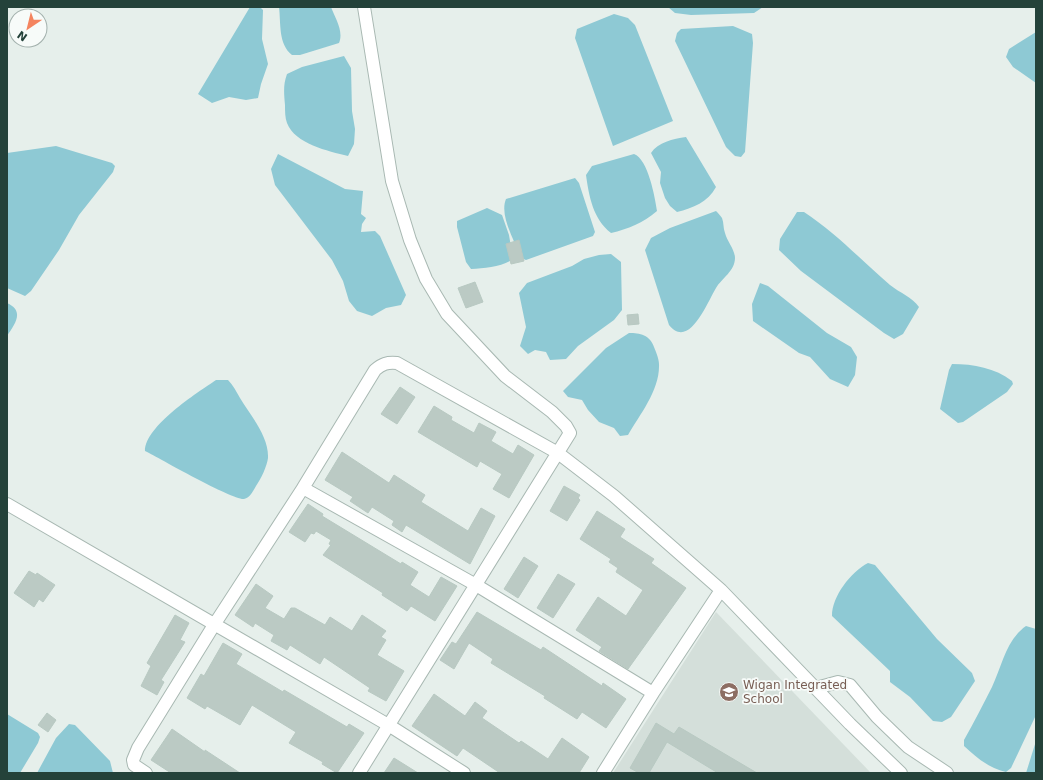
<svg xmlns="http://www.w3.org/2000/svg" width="1043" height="780" viewBox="0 0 1043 780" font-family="'DejaVu Sans',sans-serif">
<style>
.built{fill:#d4dfda}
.water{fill:#8ec9d4}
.building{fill:#bbcac4;stroke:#b8c9c2}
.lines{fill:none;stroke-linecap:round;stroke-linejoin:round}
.minor-casing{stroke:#a8b8b2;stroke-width:14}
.minor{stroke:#fff;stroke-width:12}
.labels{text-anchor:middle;stroke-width:3.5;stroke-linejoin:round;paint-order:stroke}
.education-label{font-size:12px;fill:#785e54;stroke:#f7fbf9;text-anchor:start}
</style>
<rect width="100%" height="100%" fill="#e6efeb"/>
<!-- built -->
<path class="built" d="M 716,612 L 871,773 L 613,773 Z"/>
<!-- water -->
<path class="water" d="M 250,7 L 260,7 L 263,10 L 262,39 L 268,64 L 261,84 L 258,98 L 246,100 L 229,97 L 212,103 L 198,94 Z
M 279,7 L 331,7 C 335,18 344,31 339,43 L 300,55 L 292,55 C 278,44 281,23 279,7 Z
M 668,7 L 763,7 L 754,13 L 691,15 L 675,13 Z
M 614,14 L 628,18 L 635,25 L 673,121 L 613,146 L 575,38 L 577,29 Z
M 733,26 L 752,34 L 753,43 L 745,152 L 741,157 L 735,156 L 726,147 L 675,41 L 677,33 L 681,29 Z
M 1036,32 L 1036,83 L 1013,67 L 1006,57 L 1009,49 Z
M 344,56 L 351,68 L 352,111 L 355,129 L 354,144 L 348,156 C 328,151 295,144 287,123 C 285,118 285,111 285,105 C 284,93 283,85 287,74 L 302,67 Z
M 686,137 L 716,187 C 708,202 693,208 677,212 L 670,206 L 665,198 L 660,183 L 661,172 L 651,153 C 658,142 673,139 686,137 Z
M 56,146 L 112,163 L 115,166 L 113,172 L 79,215 L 59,250 L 31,291 L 25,296 L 7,288 L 7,153 Z
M 278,154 L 345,189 L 363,191 L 361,214 L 366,218 L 362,224 L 361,232 L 375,231 L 380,236 L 406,295 L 401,305 L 386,308 L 372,316 L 357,311 L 349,301 L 343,281 L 332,260 L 275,185 L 271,169 Z
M 634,154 C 648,159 655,197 657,211 C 643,223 628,229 611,233 C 593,219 589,196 586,175 L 592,166 Z
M 575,178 L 579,183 L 595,232 L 593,236 L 526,260 L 521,258 C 515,241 499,216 506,199 Z
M 487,208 L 502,215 L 509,235 L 513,259 C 502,267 485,268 471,269 L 466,262 L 457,227 L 457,221 Z
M 716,211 C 718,213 720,215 722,218 C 724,223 723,228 725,233 C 727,241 735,250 735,258 C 735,271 722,278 716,288 C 707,303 689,350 669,325 L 645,250 L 651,238 L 670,228 Z
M 797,212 L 804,212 C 836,233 861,260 890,285 C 900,293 912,297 919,307 L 903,334 L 894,339 L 884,333 L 801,271 L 779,250 L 780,239 Z
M 611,254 L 621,262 L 622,310 L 614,320 L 578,346 L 566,359 L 550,360 L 546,352 L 535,350 L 528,354 L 520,346 L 526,327 L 519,293 L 527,283 L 572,266 L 584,259 L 599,255 Z
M 760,283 L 768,286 L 827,333 L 851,347 L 857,357 L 855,375 L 848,387 L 830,379 L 810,357 L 799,353 L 753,321 L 752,304 Z
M 7,303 C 25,311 15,324 7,336 Z
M 629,333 C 640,333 650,335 654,347 C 656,352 659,359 659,364 C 660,390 640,414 628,435 L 620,436 L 614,428 L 599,422 L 588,410 L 582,400 L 568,397 L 563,391 L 606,348 Z
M 952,364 C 974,364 995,368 1012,381 L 1013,384 L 1007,392 L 963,422 L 958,423 L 940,409 L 949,370 Z
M 216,380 L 228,380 C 233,385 236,391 240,398 C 250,415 269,436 268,458 C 267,466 261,479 256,486 C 253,491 250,498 244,499 C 232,500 161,459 145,451 C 145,426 197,393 216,380 Z
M 868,563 L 875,565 L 937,639 L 972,673 L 975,681 L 951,717 L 942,722 L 933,721 L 910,697 L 890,682 L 890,671 L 832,616 C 832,596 851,572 868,563 Z
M 1026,626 L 1036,629 L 1036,715 L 1011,768 L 1006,772 C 989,768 977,758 964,746 L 964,740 C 974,722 983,705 992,687 C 1002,666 1006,640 1026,626 Z
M 7,714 L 38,733 L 40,737 L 38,743 L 20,773 L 7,773 Z
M 69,724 L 75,725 L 110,761 L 113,773 L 37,773 L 56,738 Z
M 1036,741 L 1036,773 L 1026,773 Z"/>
<!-- building -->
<path class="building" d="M 519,240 L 524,261 L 511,264 L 506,244 Z
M 475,282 L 483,302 L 466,308 L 458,288 Z
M 638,314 L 639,324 L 628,325 L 627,315 Z
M 400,387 L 415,397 L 397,424 L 381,414 Z
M 434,406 L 452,417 L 451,420 L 474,433 L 479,423 L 496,432 L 491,441 L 513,454 L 518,445 L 534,455 L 509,498 L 493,489 L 502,474 L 480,461 L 477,467 L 418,432 Z
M 342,452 L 389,483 L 394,475 L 425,495 L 421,502 L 468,531 L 481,508 L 495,516 L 470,564 L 406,525 L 402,532 L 392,525 L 394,521 L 372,507 L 368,513 L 350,501 L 353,497 L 325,480 Z
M 564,486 L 580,495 L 578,498 L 580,500 L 567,521 L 550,511 Z
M 308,504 L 323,514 L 322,516 L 401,564 L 402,562 L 418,572 L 410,585 L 429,597 L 441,577 L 457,586 L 435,621 L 411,606 L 407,611 L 382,595 L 383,593 L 323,555 L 331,545 L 329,544 L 331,540 L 316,531 L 314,534 L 311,533 L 305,542 L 289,532 Z
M 597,511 L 625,529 L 620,537 L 654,559 L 651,563 L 686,588 L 628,669 L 599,651 L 602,647 L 576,630 L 598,597 L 626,616 L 643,590 L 616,572 L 618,568 L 609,562 L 611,559 L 580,539 Z
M 524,557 L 538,566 L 518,598 L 504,589 Z
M 29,571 L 36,575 L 37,573 L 55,585 L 43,602 L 39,599 L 34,607 L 14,593 Z
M 558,574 L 575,584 L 553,618 L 537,608 Z
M 256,584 L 273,596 L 265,608 L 284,619 L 291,608 L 295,608 L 325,625 L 330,617 L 352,631 L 362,615 L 386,631 L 381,637 L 386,640 L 377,655 L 404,671 L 386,701 L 368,691 L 370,688 L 324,657 L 320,664 L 290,645 L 287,650 L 271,641 L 274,635 L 255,623 L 253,627 L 235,615 Z
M 477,612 L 541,650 L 543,647 L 602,686 L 603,683 L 626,699 L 606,728 L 582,712 L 577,719 L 544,698 L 545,696 L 491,663 L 493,659 L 469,643 L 454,669 L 440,660 L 452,642 L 456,644 Z
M 175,615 L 189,623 L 180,640 L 185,642 L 161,680 L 164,682 L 157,695 L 141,686 L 151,666 L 147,663 Z
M 223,643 L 242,654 L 236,664 L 283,692 L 284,690 L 347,727 L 349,724 L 364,733 L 337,773 L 322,764 L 323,762 L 289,743 L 296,732 L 252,705 L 240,725 L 207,706 L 205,709 L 187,698 L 201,674 L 204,676 Z
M 434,694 L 465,716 L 475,702 L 487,711 L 482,718 L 519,743 L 521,741 L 548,759 L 562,738 L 589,757 L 579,773 L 500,773 L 463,748 L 457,756 L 412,726 Z
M 47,713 L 56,720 L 48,732 L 38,725 Z
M 656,723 L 674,734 L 679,727 L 757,773 L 718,773 L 667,742 L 649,773 L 639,773 L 630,768 Z
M 172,729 L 205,752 L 205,750 L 240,773 L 171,773 L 151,760 Z
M 394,758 L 418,773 L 384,773 Z"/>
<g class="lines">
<!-- minor casing -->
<g class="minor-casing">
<path id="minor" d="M 303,488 L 476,585 L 653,693
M 7,504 L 390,726 L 464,773
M 816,688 L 838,682 L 850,685 L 877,717 L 908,747 L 947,773
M 146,773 L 134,765 L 133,760 L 138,748 L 214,625 L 303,488 L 375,370 C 382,364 387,362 397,363 L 558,453 L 614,496 L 721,590 L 850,724 L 901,773
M 359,773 L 570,433 L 566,426 L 552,412 L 505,376 L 447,314 L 426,279 L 410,240 L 392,181 L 364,7
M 603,773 L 653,693 L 721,590"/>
</g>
<!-- minor -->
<use href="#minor" class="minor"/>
</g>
<!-- icons -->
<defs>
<g id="school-disc" transform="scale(1)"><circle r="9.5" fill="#8d6e63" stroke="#f7fbf9"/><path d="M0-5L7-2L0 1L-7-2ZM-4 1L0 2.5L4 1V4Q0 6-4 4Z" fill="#fff"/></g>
</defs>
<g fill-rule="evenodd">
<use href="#school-disc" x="729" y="692"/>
</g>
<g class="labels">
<!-- education labels -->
<g class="education-label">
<text x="743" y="689">Wigan Integrated<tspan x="743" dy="14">School</tspan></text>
</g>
</g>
<!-- border -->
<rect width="1043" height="780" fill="none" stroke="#24423a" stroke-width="16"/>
<!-- north arrow -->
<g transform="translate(28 28) rotate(215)"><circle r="19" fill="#f7fbf9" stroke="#a3b1ad"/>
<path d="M0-3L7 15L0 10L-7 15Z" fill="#f4845f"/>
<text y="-6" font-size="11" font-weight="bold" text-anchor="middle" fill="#24423a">N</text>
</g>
</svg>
